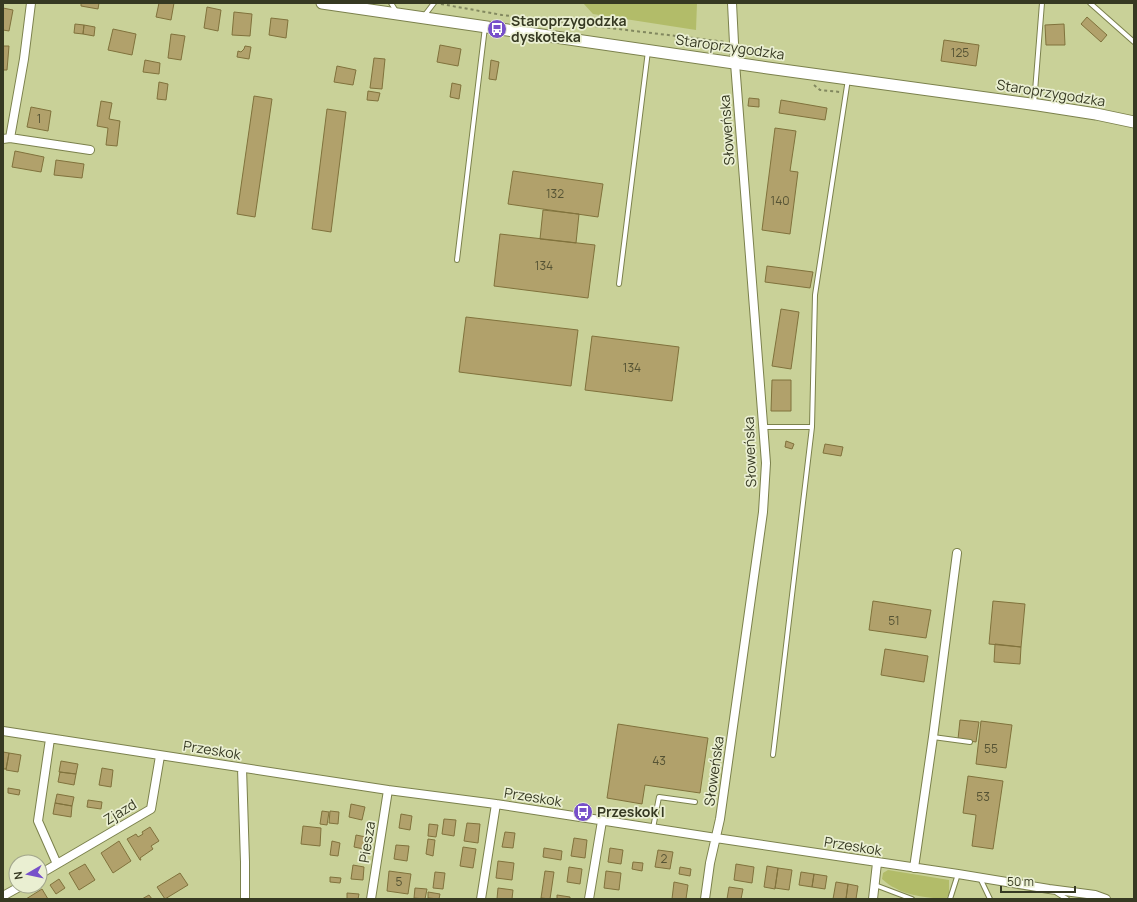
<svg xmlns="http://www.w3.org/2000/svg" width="1137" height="902" viewBox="0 0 1137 902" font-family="Manrope,sans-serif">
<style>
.green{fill:#b2bc69}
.building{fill:#b1a16b;stroke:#80723c}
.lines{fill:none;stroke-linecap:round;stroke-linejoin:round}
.lane-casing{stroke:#7b814c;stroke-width:6}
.street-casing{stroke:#7b814c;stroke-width:10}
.secondary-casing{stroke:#7b814c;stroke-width:13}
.path{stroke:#82885f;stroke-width:2;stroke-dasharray:3 3;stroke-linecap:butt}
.lane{stroke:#fff;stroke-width:4}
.street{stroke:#fff;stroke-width:8}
.secondary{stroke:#fff;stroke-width:11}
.labels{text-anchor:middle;stroke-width:3.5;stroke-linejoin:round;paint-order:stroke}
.number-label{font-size:12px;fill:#555334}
.poi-label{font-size:14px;font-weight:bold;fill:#363922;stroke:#eaefd2;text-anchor:start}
.street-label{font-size:14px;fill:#363922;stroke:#eaefd2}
</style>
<rect width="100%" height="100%" fill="#c9d198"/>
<!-- green -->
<path class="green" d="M 583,3 L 697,3 L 696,30 L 593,14 Z
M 888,870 L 949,880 L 949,894 L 946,899 C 931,898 908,896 895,888 C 890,886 886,882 882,879 L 883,873 Z"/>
<!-- building -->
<path class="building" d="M 81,3 L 99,3 L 98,9 L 81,6 Z
M 159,3 L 174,3 L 171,20 L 156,17 Z
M 207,7 L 221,10 L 218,31 L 204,28 Z
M 3,8 L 13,10 L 9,31 L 3,30 Z
M 234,12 L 252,14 L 250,36 L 232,35 Z
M 1087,17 L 1107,35 L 1101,42 L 1081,24 Z
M 271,18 L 288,20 L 286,38 L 269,35 Z
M 75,24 L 84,25 L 83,34 L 74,33 Z
M 1064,24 L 1065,45 L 1046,45 L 1045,25 Z
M 84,25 L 95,27 L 94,36 L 83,34 Z
M 113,29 L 136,34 L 132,55 L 108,50 Z
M 171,34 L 185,36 L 181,60 L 168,58 Z
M 944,40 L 979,45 L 976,66 L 941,61 Z
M 440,45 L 461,49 L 458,66 L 437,62 Z
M 3,46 L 9,46 L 7,70 L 3,70 Z
M 245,46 L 251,47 L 249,59 L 237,57 L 238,51 L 241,52 L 244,49 Z
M 374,58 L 385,59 L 382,89 L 370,88 Z
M 145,60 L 160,63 L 159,74 L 143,72 Z
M 491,60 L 499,62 L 496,80 L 489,79 Z
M 337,66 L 356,70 L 353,85 L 334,82 Z
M 159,82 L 168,84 L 166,100 L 157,99 Z
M 452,83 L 461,85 L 459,99 L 450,97 Z
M 368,91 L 380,93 L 378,101 L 367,100 Z
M 254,96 L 272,99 L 255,217 L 237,214 Z
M 749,98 L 759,99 L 759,107 L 748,106 Z
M 781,100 L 827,108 L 825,120 L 779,113 Z
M 101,101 L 112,103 L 109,119 L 120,121 L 117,146 L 106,145 L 108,128 L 97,126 Z
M 31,107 L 51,111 L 48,131 L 27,127 Z
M 327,109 L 346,112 L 331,232 L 312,229 Z
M 775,128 L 796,131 L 790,171 L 798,172 L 790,234 L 762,230 Z
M 15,151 L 44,157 L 41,172 L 12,167 Z
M 56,160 L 84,164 L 82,178 L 54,175 Z
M 513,171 L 603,184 L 598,217 L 508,204 Z
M 543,210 L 579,214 L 576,243 L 540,239 Z
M 500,234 L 595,245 L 588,298 L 494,286 Z
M 767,266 L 813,272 L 810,288 L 765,282 Z
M 781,309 L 799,312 L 791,369 L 772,366 Z
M 466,317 L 578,330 L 571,386 L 459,372 Z
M 592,336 L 679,347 L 672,401 L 585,390 Z
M 772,380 L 791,380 L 791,411 L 771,411 Z
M 786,441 L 794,444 L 792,449 L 785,447 Z
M 825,444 L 843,447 L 841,456 L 823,453 Z
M 873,601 L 931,610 L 926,638 L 869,630 Z
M 993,601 L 1025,604 L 1021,647 L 989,644 Z
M 995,644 L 1021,647 L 1020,664 L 994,662 Z
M 885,649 L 928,656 L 924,682 L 881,675 Z
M 960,720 L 979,722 L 976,742 L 958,739 Z
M 981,721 L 1012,725 L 1006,768 L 976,764 Z
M 618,724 L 708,738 L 700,793 L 645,785 L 642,804 L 607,798 Z
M 3,752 L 9,753 L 6,769 L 3,769 Z
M 9,753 L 21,755 L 18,772 L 6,770 Z
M 61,761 L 78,764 L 76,774 L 59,772 Z
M 102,768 L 113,770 L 111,787 L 99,785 Z
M 60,772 L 76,774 L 74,785 L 58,782 Z
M 968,776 L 1003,781 L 993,849 L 972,846 L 976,815 L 963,813 Z
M 8,788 L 20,790 L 19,795 L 8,793 Z
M 57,794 L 74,797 L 72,806 L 55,803 Z
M 88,800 L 102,802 L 101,809 L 87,807 Z
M 55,803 L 72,806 L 71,817 L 53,814 Z
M 351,804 L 365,807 L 362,820 L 349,817 Z
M 322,811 L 329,812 L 327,825 L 320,824 Z
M 330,811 L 339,812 L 338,824 L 329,823 Z
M 401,814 L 412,816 L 410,830 L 399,828 Z
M 444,819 L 456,820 L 454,836 L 442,834 Z
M 467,823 L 480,824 L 478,843 L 464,841 Z
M 429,824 L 438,825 L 436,837 L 428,836 Z
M 303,826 L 321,828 L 320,846 L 301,844 Z
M 150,827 L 159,841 L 151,846 L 153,849 L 140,858 L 141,860 L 140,860 L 127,839 L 136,834 L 138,837 L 143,834 L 142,832 Z
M 505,832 L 515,833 L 513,848 L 502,847 Z
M 356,835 L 371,838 L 368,850 L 354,847 Z
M 574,838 L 587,840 L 585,858 L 571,856 Z
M 428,839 L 435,840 L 433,856 L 426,854 Z
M 119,841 L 131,861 L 113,873 L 101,853 Z
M 332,841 L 340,843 L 338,856 L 330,855 Z
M 396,845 L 409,846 L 407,861 L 394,859 Z
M 463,847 L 476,849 L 473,868 L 460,866 Z
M 544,848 L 562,851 L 561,860 L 543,857 Z
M 610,848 L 623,850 L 621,864 L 608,862 Z
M 658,850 L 673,852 L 670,869 L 655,867 Z
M 498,861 L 514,863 L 512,880 L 496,878 Z
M 633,862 L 643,863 L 642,871 L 632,869 Z
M 85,864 L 95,880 L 79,890 L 69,873 Z
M 736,864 L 754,867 L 752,883 L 734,880 Z
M 353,865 L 364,867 L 363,880 L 351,879 Z
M 767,866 L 778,868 L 775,889 L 764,887 Z
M 569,867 L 582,869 L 580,884 L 567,882 Z
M 680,867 L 691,869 L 690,876 L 679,874 Z
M 778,868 L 792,870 L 789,890 L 775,888 Z
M 389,871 L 411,874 L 408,894 L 387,891 Z
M 545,871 L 554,872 L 550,899 L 541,898 Z
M 606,871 L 621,873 L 619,890 L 604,888 Z
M 435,872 L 445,873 L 443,889 L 433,888 Z
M 801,872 L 814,874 L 812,887 L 799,885 Z
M 180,873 L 188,885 L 165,899 L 157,887 Z
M 814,874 L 827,876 L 825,889 L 812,887 Z
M 330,877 L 341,878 L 340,883 L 330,882 Z
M 59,879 L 65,888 L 56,894 L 50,885 Z
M 674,882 L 688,885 L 686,899 L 672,899 Z
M 836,882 L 848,884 L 846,899 L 833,899 Z
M 848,884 L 858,886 L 856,899 L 846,899 Z
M 729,887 L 743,889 L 741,899 L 727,899 Z
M 415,888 L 427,889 L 425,899 L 414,898 Z
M 498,888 L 513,890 L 512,899 L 497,899 Z
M 42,889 L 48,899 L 26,899 Z
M 428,892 L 440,894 L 439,899 L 428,898 Z
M 347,893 L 359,894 L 358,899 L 347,899 Z
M 149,895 L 152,899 L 142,899 Z
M 557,895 L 570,897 L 570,899 L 557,899 Z"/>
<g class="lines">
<!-- lane casing -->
<g class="lane-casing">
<path id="lane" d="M 391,3 L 396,11
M 1090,3 L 1134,42
M 424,16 L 434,3
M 1034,104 L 1042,3
M 457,260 L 485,27
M 619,284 L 648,51
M 763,427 L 812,427 L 773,755
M 812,427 L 815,295 L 848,79
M 933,737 L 970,742
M 653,828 L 659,797 L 695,802
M 980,878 L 990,899
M 875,885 L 912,899
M 1057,893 L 1067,899
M 950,899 L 958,874"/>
</g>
<!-- street casing -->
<g class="street-casing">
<path id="street" d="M 10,138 L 90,150
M 3,139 L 10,138 L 24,59 L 31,3
M 3,731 L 388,790 L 496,804 L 716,838 L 958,874 L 1049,889 L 1095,895 L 1106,899
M 50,739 L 38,821 L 57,864
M 242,768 L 245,862 L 245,899
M 914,868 L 933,737 L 957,553
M 40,874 L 151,809 L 160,756
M 3,896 L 21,886
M 371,899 L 388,790
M 481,899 L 496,804
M 589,899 L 602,821
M 705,899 L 710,863 L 720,819 L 763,512 L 766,463 L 735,63 L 732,3
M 873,899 L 877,863"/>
</g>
<!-- secondary casing -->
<g class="secondary-casing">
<path id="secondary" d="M 322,3 L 768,68 L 1038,105 L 1096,114 L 1134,122"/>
</g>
<!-- path -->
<path class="path" d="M 441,4 L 502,15 L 726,42
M 744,46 L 745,50 L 750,55
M 814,85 L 820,90 L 840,92"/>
<!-- lane -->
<use href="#lane" class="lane"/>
<!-- street -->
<use href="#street" class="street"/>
<!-- secondary -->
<use href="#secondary" class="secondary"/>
</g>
<!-- icons -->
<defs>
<g id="bus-disc" transform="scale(1)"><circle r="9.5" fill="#7750ca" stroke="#eaefd2"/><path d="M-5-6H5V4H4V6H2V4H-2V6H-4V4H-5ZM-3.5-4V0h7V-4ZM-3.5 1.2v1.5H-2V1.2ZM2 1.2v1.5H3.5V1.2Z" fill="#fff"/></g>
</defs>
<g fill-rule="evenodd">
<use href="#bus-disc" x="497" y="29"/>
<use href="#bus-disc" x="583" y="812"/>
</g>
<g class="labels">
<!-- number labels -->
<g class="number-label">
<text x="960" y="57">125</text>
<text x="39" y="123">1</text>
<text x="555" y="198">132</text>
<text x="780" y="205">140</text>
<text x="544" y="270">134</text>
<text x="632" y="372">134</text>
<text x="894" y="625">51</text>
<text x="991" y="753">55</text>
<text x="659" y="765">43</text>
<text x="983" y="801">53</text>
<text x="664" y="863">2</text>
<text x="399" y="886">5</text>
</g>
<!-- poi labels -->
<g class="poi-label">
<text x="511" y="26">Staroprzygodzka<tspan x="511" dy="16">dyskoteka</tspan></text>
<text x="597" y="817">Przeskok I</text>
</g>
<!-- street labels -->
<g class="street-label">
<text transform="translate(730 47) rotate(8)" y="5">Staroprzygodzka</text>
<text transform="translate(1051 93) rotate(9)" y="5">Staroprzygodzka</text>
<text transform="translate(727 130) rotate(-94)" y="5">Słoweńska</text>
<text transform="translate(750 452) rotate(-92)" y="5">Słoweńska</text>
<text transform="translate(212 750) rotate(9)" y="5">Przeskok</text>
<text transform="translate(714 771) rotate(-82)" y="5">Słoweńska</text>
<text transform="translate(533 797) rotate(9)" y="5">Przeskok</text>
<text transform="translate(120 812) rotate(-31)" y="5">Zjazd</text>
<text transform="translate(367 842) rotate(-81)" y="5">Piesza</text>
<text transform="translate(853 846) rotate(9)" y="5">Przeskok</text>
</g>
</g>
<!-- border -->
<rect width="1137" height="902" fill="none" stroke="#363922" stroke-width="8"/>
<!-- north arrow -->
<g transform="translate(28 874) rotate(261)"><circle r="19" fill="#eaefd2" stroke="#a2a68c"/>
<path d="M0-3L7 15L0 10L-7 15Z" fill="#7750ca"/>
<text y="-6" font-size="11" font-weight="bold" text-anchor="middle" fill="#363922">N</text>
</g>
<!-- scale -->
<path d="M1001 886v6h74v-6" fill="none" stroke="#363922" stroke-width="2"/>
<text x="1007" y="886" font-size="12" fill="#363922" stroke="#eaefd2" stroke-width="3" paint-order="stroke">50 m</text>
</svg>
